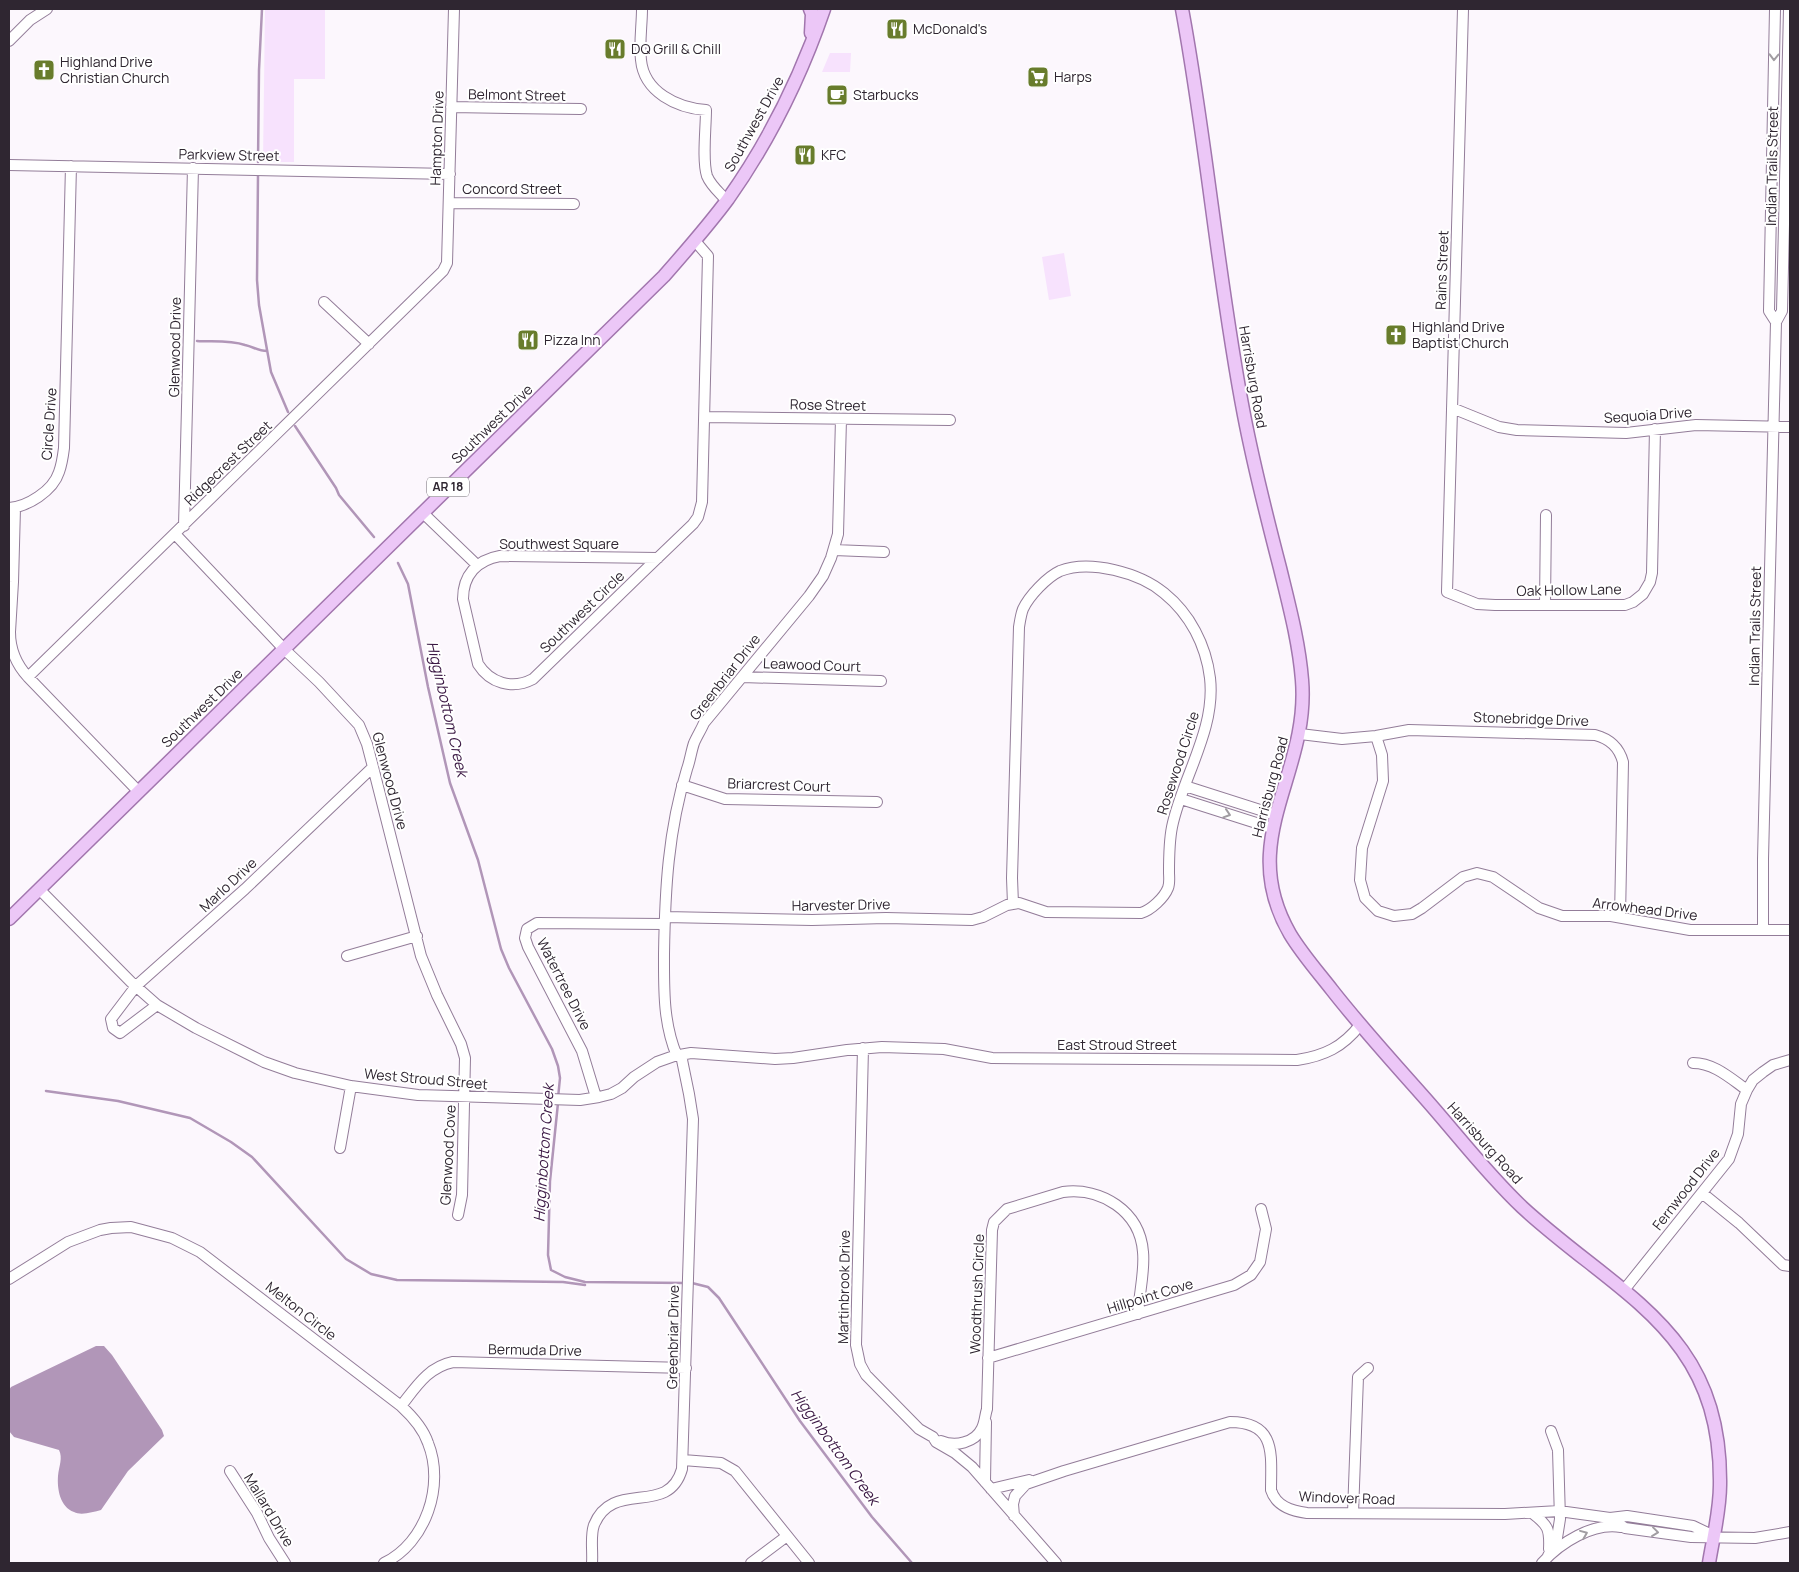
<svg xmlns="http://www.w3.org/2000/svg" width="1799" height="1572" viewBox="0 0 1799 1572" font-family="Manrope,sans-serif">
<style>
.green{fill:#f7e2fd}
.water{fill:#b196b8}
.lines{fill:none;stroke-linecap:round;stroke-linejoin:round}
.stream{stroke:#b196b8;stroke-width:2.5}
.minor-casing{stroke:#937d99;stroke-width:12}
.major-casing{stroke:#a276ae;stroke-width:15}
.minor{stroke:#fff;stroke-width:10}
.major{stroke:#ecc7f7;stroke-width:12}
.oneway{stroke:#a19da2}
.labels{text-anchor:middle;stroke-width:4;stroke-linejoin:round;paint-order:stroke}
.shield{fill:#fff;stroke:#6d676f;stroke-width:1}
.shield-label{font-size:12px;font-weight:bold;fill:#2f2631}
.poi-label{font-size:14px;fill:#2f2631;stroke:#fff;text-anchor:start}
.street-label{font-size:14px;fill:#2f2631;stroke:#fff}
.water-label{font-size:15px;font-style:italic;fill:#3b1844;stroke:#fff}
</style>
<rect width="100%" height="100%" fill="#fcf7fd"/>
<!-- green -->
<path class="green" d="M 265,9 L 325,9 L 325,79 L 294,79 L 294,162 L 263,162 Z
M 830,53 L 851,53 L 850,72 L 822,72 Z
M 1064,253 L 1071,296 L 1049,300 L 1042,257 Z"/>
<!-- water -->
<path class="water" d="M 96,1346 L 104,1346 L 112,1355 L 162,1430 L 164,1436 L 128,1471 L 101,1510 C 93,1512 81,1516 74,1512 C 60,1507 57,1489 58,1476 C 59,1466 63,1458 59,1450 L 14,1437 L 9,1431 L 9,1390 L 11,1387 Z"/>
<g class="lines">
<!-- stream -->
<path class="stream" d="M 258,162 L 259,70 L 262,9
M 258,175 L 257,280 L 259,305 L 271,372 L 288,412
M 197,341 C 212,342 230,340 245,345 C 254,347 258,351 267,351
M 295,426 L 336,488 L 339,495 L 374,537
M 398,563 L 408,584 L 428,687 L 450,783 L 478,860 L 501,949 L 509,968 L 552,1049 L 558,1066 L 560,1078 L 558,1098
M 46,1091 L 118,1101 L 190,1118 L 231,1142 L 252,1157 L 346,1259 L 371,1274 L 397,1280 L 563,1282 L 585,1285
M 558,1103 L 550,1181 L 548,1255 L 551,1270 L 565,1277 L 585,1282 L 686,1283
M 692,1283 L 708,1287 L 719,1298 L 800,1421 L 872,1517 L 912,1563"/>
<!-- minor casing -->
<g class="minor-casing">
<path id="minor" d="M 642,9 C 642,25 639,43 641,60 C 644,92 677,108 706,110 C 706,128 702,160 707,176 C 711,186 720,193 727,201
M 1463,9 L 1447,592 L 1477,604 L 1495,605 L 1625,605 L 1633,602 L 1643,594 L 1650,582 L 1652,573 L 1655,429
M 1775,9 L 1769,311 L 1776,322
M 9,41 L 30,20 L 47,9
M 451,107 L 581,109
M 9,165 L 450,174
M 449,203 L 574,204
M 324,302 L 369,344
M 1452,408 L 1499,427 L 1517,430 L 1626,433 L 1696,425 L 1790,427
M 705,417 L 950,420
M 9,508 C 27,507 53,491 59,472 C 62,464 63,456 64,448 L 71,166
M 15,508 L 13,582 L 10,632 C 10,650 16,664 28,677 L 138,791
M 423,513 L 477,565
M 184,526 L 193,168
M 175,534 L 284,649 L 319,682 L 359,725 L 367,744 L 373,767 L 421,956 L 437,995 L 461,1044 L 465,1058 L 462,1195 L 458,1215
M 834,550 L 884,552
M 658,558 L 500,556 C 477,560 463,575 463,599 L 478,664 C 490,683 512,690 533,679 L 642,573 L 693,524 L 698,517 L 702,502 L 708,256 L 695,241
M 1545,605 L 1546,515
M 28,677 L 443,271 L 447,263 L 454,9
M 742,677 L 881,681
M 1300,734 L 1342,739 L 1376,736 L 1409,730 L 1595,735 C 1610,739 1619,747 1623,762 L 1620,917
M 1376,736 L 1382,755 L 1383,781 L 1362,848 L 1360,880 L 1365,898 L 1378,911 L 1394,916 L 1412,914 L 1422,908 L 1463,877 L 1477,873 L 1493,877 L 1539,908 L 1562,916 L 1611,916 L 1690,930 L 1790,930
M 682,785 L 725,799 L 877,802
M 1185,786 L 1276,815
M 1181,799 L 1272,828
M 39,889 L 131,982 L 157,1005 L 196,1028 L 264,1062 L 295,1073 L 351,1086 L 418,1095 L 580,1100 L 599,1097 L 611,1094 L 622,1088 L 634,1077 L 657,1062 L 674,1056 L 691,1053 L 775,1059 L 793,1058 L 847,1050 L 882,1047 L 944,1049 L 992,1058 L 1297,1060 C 1324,1056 1343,1047 1360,1025
M 665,917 L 812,920 L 886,918 L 972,920 L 983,917 L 1007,905 L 1019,903 L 1046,912 L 1141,913 C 1151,910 1164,898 1168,888 C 1170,883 1169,877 1169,872 C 1169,857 1169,842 1172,827 C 1182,778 1216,730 1210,678 C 1206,645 1190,614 1164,593 C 1140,573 1090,559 1060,571 C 1047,577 1029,596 1023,609 C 1021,614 1020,621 1019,627 L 1012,878 L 1013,904
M 1763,930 L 1763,859 L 1776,322 L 1782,311 L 1789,9
M 347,956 L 417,936
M 157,1005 L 120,1033 L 113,1028 L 111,1019 L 136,986 L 245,889 L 373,767
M 863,1048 L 856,1345 L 860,1364 L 866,1375 L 919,1429 L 933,1437 L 936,1442 L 955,1453 L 972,1467 L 1056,1563
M 677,1056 C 663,1023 664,989 664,954 C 665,890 668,831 687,769 C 690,761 691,752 694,743 C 697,736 701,730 704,723 L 809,596 L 823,576 L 831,558 L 838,534 L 841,419
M 1693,1063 C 1714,1063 1730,1078 1747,1090
M 596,1097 L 582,1051 L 528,947 L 525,938 L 527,929 L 537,923 L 664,924
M 340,1148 L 351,1086
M 1702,1193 L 1739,1223 L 1783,1265 L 1790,1266
M 9,1279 L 68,1242 L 100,1230 L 111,1228 L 131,1227 L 172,1238 L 200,1252 L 401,1406 C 413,1417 423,1428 428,1443 C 445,1485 426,1543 384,1563
M 1624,1290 L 1729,1159 L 1738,1134 L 1741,1104 L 1747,1090 L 1753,1080 L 1763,1072 L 1773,1065 L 1790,1060
M 988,1358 L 1234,1285 L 1251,1275 L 1260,1262 L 1266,1229 L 1261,1209
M 401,1406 C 416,1387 428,1367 453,1362 L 686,1368
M 941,1441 C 955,1447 975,1443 982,1428 C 985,1422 985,1415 987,1409 L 992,1230 L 994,1222 L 1007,1209 L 1063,1192 C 1101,1187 1140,1211 1143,1252 C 1145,1271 1139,1294 1138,1314
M 683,1460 L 721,1463 L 735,1471 L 809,1563
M 230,1471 L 257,1513 L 269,1538 L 285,1563
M 985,1482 L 986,1422
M 991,1489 L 1029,1480
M 1353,1513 L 1358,1377 L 1368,1368
M 1532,1513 C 1548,1525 1550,1529 1549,1549
M 1014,1516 L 1013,1504 L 1015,1496 L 1026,1484 L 1064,1471 L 1230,1422 C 1277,1422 1271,1455 1271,1490 C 1276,1506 1291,1511 1307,1513 L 1505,1514 L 1559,1511 L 1610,1518 L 1627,1516 L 1693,1526 L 1714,1536
M 1610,1518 L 1625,1528 L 1691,1537 L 1755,1538 L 1790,1532
M 1548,1556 L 1557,1538 L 1560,1519 L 1558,1450 L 1551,1431
M 592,1563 C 593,1551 590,1536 594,1525 C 613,1478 668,1518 682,1469 L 693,1119 L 689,1094 L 681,1055
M 751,1563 L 787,1536
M 1542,1563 C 1560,1543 1593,1522 1621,1527"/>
</g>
<!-- major casing -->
<g class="major-casing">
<path id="major" d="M 810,9 L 812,14 L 811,33
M 1182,9 C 1207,144 1218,281 1244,415 C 1254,467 1267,518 1280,568 C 1289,605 1299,642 1302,680 C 1310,775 1235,839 1290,934 C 1302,954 1318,972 1332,990 C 1361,1027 1392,1061 1423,1096 C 1456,1133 1486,1173 1522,1207 C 1620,1297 1722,1331 1720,1485 C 1720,1511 1713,1538 1709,1563
M 9,919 L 664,276 C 686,251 708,226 728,199 C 769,141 801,76 824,9"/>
</g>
<!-- minor -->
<use href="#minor" class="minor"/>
<!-- major -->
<use href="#major" class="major"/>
</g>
<!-- one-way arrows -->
<defs><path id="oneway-chevron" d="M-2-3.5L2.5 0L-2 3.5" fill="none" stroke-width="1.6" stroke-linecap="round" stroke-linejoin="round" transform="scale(1.25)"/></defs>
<g class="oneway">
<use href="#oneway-chevron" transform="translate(1774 57) rotate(91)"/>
<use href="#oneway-chevron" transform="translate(1227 814) rotate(18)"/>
<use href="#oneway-chevron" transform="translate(1655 1532) rotate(7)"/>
<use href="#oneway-chevron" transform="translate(1584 1534) rotate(-22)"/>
</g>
<!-- icons -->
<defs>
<g id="restaurant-square" transform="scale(1.125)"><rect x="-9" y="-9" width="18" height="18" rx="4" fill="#687c2c" stroke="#fff"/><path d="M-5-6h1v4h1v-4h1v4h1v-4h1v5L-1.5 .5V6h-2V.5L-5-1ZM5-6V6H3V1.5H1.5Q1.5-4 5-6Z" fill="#fff"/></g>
<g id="church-square" transform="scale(1.125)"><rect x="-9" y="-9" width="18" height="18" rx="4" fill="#687c2c" stroke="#fff"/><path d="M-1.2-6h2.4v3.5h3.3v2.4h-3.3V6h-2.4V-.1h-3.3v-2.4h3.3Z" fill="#fff"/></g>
<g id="supermarket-square" transform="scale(1.125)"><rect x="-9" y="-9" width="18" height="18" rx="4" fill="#687c2c" stroke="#fff"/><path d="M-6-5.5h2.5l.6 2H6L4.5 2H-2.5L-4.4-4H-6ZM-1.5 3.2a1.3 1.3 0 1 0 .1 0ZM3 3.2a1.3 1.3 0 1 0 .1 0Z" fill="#fff"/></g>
<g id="cafe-square" transform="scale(1.125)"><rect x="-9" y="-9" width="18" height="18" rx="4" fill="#687c2c" stroke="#fff"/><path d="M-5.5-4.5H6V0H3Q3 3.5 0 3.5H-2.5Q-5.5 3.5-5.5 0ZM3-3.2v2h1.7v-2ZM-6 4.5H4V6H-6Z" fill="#fff"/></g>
</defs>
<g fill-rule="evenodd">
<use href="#restaurant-square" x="897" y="29"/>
<use href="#restaurant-square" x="615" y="49"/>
<use href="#church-square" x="44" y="70"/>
<use href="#supermarket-square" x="1038" y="77"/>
<use href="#cafe-square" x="837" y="95"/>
<use href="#restaurant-square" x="805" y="155"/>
<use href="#church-square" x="1396" y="335"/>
<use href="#restaurant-square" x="528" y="340"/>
</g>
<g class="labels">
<!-- shield labels -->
<rect class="shield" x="427" y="477.5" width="42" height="19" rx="4"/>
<g class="shield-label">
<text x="448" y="491">AR 18</text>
</g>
<!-- poi labels -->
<g class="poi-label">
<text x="913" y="34">McDonald's</text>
<text x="631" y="54">DQ Grill &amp; Chill</text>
<text x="60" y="67">Highland Drive<tspan x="60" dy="16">Christian Church</tspan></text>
<text x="1054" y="82">Harps</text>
<text x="853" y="100">Starbucks</text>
<text x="821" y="160">KFC</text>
<text x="1412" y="332">Highland Drive<tspan x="1412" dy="16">Baptist Church</tspan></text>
<text x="544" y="345">Pizza Inn</text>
</g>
<!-- street labels -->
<g class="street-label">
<text transform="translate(517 95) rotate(1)" y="5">Belmont Street</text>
<text transform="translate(754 124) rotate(-61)" y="5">Southwest Drive</text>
<text transform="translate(437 138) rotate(-88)" y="5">Hampton Drive</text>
<text transform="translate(229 155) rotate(1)" y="5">Parkview Street</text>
<text transform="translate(1772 166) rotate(-89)" y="5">Indian Trails Street</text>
<text x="512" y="194">Concord Street</text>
<text transform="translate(1442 270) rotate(-88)" y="5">Rains Street</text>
<text transform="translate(175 347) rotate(-89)" y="5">Glenwood Drive</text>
<text transform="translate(1253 377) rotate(80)" y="5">Harrisburg Road</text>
<text transform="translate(828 405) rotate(1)" y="5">Rose Street</text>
<text transform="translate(1648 415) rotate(-4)" y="5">Sequoia Drive</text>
<text transform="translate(49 424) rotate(-86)" y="5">Circle Drive</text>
<text transform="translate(492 424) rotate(-44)" y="5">Southwest Drive</text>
<text transform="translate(228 463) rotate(-44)" y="5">Ridgecrest Street</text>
<text x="559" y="549">Southwest Square</text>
<text transform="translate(1569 590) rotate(-1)" y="5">Oak Hollow Lane</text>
<text transform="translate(582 612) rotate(-44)" y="5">Southwest Circle</text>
<text transform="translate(1755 626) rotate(-89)" y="5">Indian Trails Street</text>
<text transform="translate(812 665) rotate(2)" y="5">Leawood Court</text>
<text transform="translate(725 677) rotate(-52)" y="5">Greenbriar Drive</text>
<text transform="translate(202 708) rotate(-44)" y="5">Southwest Drive</text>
<text transform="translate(1531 719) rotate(2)" y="5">Stonebridge Drive</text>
<text transform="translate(1178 763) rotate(-72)" y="5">Rosewood Circle</text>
<text transform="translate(390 781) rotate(75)" y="5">Glenwood Drive</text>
<text transform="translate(779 785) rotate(2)" y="5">Briarcrest Court</text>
<text transform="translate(1270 787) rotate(-75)" y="5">Harrisburg Road</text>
<text transform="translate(228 885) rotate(-43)" y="5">Marlo Drive</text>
<text transform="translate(841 905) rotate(-1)" y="5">Harvester Drive</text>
<text transform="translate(1645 909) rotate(7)" y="5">Arrowhead Drive</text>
<text transform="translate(564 984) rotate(63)" y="5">Watertree Drive</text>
<text x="1117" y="1050">East Stroud Street</text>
<text transform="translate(426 1079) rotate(5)" y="5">West Stroud Street</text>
<text transform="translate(1485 1143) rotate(48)" y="5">Harrisburg Road</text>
<text transform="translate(448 1155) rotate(-87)" y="5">Glenwood Cove</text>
<text transform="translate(1686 1189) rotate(-52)" y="5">Fernwood Drive</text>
<text transform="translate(844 1287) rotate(-89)" y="5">Martinbrook Drive</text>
<text transform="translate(977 1294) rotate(-88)" y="5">Woodthrush Circle</text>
<text transform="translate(1150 1296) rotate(-17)" y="5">Hillpoint Cove</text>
<text transform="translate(301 1311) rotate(38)" y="5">Melton Circle</text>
<text transform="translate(673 1337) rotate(-89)" y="5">Greenbriar Drive</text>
<text transform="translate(535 1350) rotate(1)" y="5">Bermuda Drive</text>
<text transform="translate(1347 1498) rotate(2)" y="5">Windover Road</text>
<text transform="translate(269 1510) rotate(59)" y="5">Mallard Drive</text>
</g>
<!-- water labels -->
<g class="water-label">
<text transform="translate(447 709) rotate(77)" y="5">Higginbottom Creek</text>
<text transform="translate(544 1153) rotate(-86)" y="5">Higginbottom Creek</text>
<text transform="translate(835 1447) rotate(54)" y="5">Higginbottom Creek</text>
</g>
</g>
<!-- border -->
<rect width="1799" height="1572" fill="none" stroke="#2f2631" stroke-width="20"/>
</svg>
